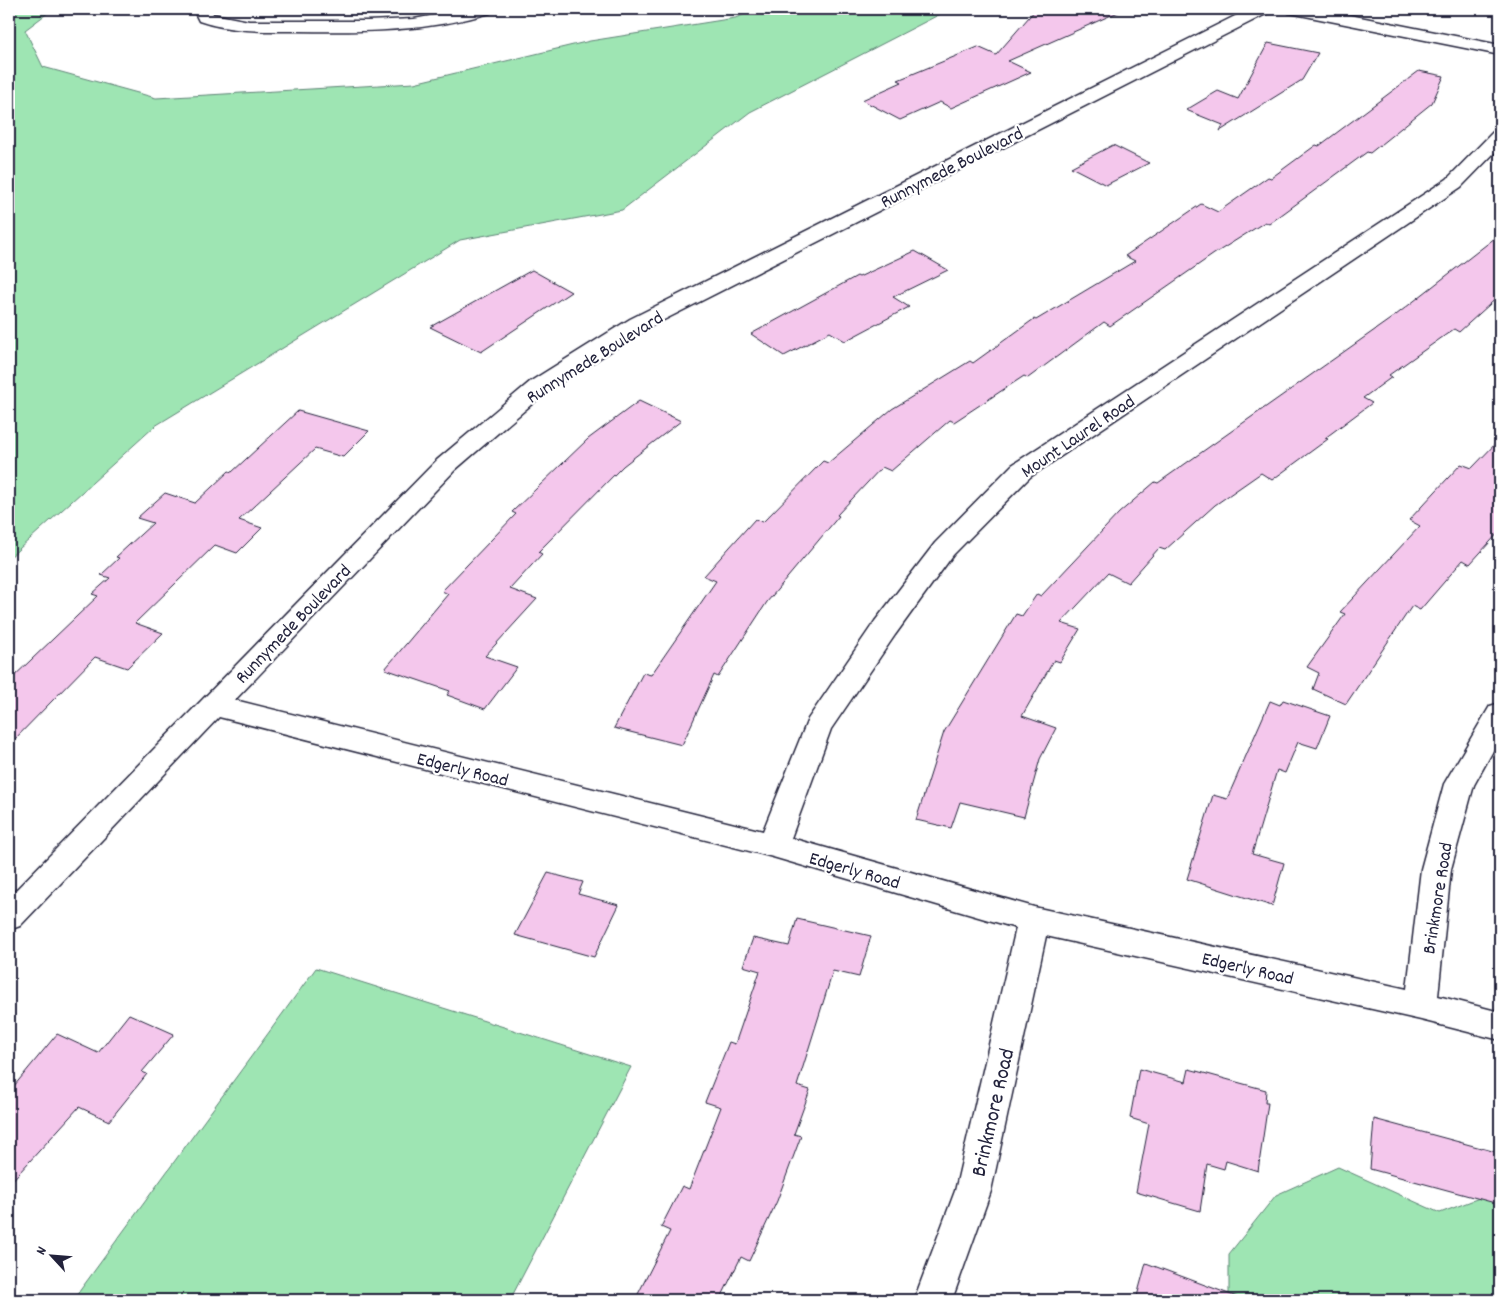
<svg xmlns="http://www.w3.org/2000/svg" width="1509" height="1309" viewBox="0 0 1509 1309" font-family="Dekko,sans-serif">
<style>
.green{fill:#9ee5b3;stroke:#608477}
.building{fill:#f4c7ec;stroke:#22223b}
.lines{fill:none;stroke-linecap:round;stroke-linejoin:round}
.minor-casing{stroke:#22223b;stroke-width:3}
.minor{fill:#fff;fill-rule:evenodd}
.labels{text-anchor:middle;stroke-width:4.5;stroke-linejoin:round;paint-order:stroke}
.street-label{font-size:19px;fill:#22223b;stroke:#fff}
.near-street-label{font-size:22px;fill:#22223b;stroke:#fff}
</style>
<rect width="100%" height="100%" fill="#fff"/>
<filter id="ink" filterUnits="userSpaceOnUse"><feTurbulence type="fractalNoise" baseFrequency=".02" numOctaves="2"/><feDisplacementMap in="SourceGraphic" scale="10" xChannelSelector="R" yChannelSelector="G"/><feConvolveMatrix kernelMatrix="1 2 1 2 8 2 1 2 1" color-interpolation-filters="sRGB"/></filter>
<g filter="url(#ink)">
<!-- green -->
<path class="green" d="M 9,9 L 53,9 L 25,30 L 43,67 L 156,98 L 414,83 L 590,41 L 735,18 L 759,9 L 950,9 L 750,112 L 622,210 L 460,240 L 155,426 L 9,558 Z
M 316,968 L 631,1067 L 510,1300 L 73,1300 Z
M 1338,1167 L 1440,1213 L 1500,1190 L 1500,1300 L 1229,1300 L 1229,1254 L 1276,1195 Z"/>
<!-- building -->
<path class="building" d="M 1036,9 L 1125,9 L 1008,61 L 1031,72 L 951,108 L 940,102 L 900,120 L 862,100 L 902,82 L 898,80 L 978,47 L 996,55 Z
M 1268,43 L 1318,53 L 1302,80 L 1220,131 L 1223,125 L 1186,110 L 1218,91 L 1238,99 Z
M 1419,71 L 1444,76 L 1432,103 L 1370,153 L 1367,152 L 1269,224 L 1265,222 L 1214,254 L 1110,326 L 1104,322 L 1028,378 L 1024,376 L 954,422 L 950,420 L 891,471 L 882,467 L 837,515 L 839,516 L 767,602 L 718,677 L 714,675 L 682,745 L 614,728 L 643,673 L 651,675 L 716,581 L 704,576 L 755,519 L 763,522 L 823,461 L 828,463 L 892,409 L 970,361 L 973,363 L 1034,319 L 1036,320 L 1135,261 L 1125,256 L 1201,204 L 1218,212 L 1268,177 L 1271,178 L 1316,145 L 1319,146 Z
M 1113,145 L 1149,163 L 1106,185 L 1071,167 Z
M 1500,234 L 1500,295 L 1459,332 L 1454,329 L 1389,375 L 1392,377 L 1363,398 L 1372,403 L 1325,438 L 1328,439 L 1272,480 L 1261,473 L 1215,505 L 1165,550 L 1159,548 L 1128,583 L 1108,573 L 1061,623 L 1080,629 L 1060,662 L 1054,660 L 1022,716 L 1056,728 L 1040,759 L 1024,817 L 960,802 L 951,828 L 916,820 L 944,732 L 1016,614 L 1022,616 L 1037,594 L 1041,596 L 1119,513 L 1155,482 L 1158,483 L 1396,315 Z
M 915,251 L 948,270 L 893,297 L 909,307 L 845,341 L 830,332 L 784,356 L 751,334 L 857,276 L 859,277 Z
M 532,270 L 571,292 L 481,352 L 430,327 Z
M 639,401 L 681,421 L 623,466 L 538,552 L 542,554 L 510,589 L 537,599 L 485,656 L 517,667 L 485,709 L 447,695 L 450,691 L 385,669 L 448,594 L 442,591 L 516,514 L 512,512 L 588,439 Z
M 298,411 L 369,431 L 343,457 L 315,449 L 239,520 L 262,528 L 237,553 L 215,545 L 135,623 L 163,633 L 127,668 L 95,657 L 9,745 L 9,681 L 98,596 L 92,594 L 110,578 L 101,575 L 119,558 L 116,557 L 153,523 L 137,518 L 165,493 L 195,503 L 229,471 L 232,472 Z
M 1500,439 L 1500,531 L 1470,564 L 1463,560 L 1420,610 L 1412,606 L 1346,704 L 1313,689 L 1319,673 L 1307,667 L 1345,614 L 1340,612 L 1420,526 L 1409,520 L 1461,464 L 1472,468 Z
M 1283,700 L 1330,716 L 1317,748 L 1298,742 L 1285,773 L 1277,770 L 1252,854 L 1284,863 L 1272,906 L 1187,879 L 1213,795 L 1227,799 L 1270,701 L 1280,705 Z
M 548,873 L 583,882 L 578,894 L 619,905 L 594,957 L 515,935 Z
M 797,919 L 871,936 L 859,977 L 833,971 L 797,1086 L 810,1090 L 794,1134 L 801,1136 L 777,1201 L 749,1261 L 741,1257 L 720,1300 L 635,1300 L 670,1231 L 661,1227 L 682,1186 L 689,1189 L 721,1107 L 705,1102 L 729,1042 L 735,1044 L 760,971 L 743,966 L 753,938 L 789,946 Z
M 129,1014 L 174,1034 L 142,1072 L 147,1074 L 109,1121 L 79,1107 L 9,1184 L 9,1092 L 57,1034 L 98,1053 Z
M 1139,1069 L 1186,1082 L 1189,1069 L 1266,1090 L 1265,1103 L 1268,1103 L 1258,1171 L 1226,1161 L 1224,1169 L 1207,1164 L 1200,1211 L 1136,1192 L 1149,1124 L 1130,1118 Z
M 1374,1119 L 1496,1152 L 1495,1203 L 1370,1169 Z
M 1146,1263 L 1237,1297 L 1236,1300 L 1136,1300 Z"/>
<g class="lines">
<!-- minor casing -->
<g class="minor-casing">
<path id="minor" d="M 193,9 L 211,9 L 213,14 L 249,21 L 367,21 L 414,19 L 466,9 L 493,9 L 490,13 C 426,32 363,32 297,31 C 263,31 231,32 199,21 Z
M 1249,9 L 1271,9 L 1268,13 L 646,329 L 547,391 L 455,470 L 235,700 L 763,831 L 808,719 L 875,621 L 935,543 L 1012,465 L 1447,179 L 1493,132 L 1500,130 L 1500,147 L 1461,187 L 1030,477 L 953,555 L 895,635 L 831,729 L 791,838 L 1034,907 L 1407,989 L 1421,869 L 1444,784 L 1490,706 L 1500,703 L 1500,738 L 1474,785 L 1451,869 L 1438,996 L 1500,1012 L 1500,1040 L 1421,1020 L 1046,936 L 991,1191 L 952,1300 L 914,1300 L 955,1191 L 1016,928 L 773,857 L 219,717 L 20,926 L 9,930 L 9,897 L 437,460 L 531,381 L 630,319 Z
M 1286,9 L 1320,9 L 1500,45 L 1500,55 L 1295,14 L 1289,13 Z"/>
</g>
<!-- minor -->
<use href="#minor" class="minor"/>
</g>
</g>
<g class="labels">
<!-- street labels -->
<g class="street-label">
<text transform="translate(951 166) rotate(-27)" y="7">Runnymede Boulevard</text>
<text transform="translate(594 356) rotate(-32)" y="7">Runnymede Boulevard</text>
<text transform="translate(1077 435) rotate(-34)" y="7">Mount Laurel Road</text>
<text transform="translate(292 623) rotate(-46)" y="7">Runnymede Boulevard</text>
<text transform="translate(463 768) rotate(14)" y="7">Edgerly Road</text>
<text transform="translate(855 869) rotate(16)" y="7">Edgerly Road</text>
<text transform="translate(1436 898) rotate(-81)" y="7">Brinkmore Road</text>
<text transform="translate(1248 967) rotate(13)" y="7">Edgerly Road</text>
</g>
<!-- near-street labels -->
<g class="near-street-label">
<text transform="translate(991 1112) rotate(-77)" y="8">Brinkmore Road</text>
</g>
</g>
<!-- margin -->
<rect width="1509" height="1309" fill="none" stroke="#fff" stroke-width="30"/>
<rect x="15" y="15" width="1479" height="1279" fill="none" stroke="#22223b" stroke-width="2" filter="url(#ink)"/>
<!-- north arrow -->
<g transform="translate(52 1256) rotate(296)" stroke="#ffffff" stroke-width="4" paint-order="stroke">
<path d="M0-4L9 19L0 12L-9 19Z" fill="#22223b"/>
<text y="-8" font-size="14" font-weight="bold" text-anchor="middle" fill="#22223b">N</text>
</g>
</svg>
